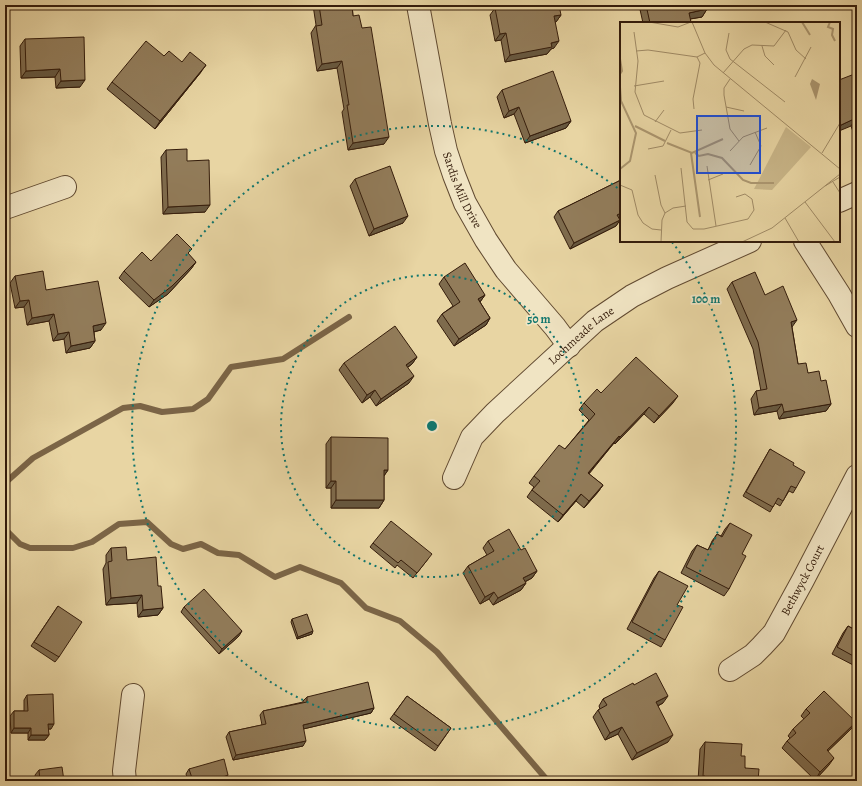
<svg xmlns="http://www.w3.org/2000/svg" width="862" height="786" viewBox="0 0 862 786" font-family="Alegreya,serif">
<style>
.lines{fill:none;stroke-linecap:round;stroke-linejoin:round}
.stream{stroke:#7b6547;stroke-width:6}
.street-casing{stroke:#614a31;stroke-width:24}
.street{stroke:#f0e4c3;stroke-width:22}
.wall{fill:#7e6b4d;stroke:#341c0b}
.shaded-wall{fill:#66573f;stroke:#341c0b}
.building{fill:#927c5a;stroke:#341c0b}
.ring{fill:none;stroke:#0f766e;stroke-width:2;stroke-dasharray:2 4}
.labels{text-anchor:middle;stroke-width:3.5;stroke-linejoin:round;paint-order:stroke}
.street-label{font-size:12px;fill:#341c0b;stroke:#f0e4c3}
.inset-river{fill:none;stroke:#ab966f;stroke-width:2}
.inset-road{fill:none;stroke:#a08b66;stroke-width:1}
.view{fill:#1d4ed8;fill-opacity:0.15;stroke:#1d4ed8;stroke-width:2}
.inset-edge{fill:none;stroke:#341c0b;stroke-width:2}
.centre{fill:#0f766e;stroke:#f0e4c3;stroke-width:2}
.ring-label{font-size:12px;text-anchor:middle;font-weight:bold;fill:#0f766e;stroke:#f0e4c3;stroke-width:3.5;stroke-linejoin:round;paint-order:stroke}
</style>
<rect width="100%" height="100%" fill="#e8d5a3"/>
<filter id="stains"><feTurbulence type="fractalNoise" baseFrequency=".005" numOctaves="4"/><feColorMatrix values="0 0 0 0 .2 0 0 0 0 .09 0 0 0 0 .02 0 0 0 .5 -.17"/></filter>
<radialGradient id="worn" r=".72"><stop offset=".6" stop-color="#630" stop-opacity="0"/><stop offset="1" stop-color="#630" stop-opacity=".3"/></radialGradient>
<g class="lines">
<!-- stream -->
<path class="stream" d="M 5,483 L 33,458 L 123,408 L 140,406 L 162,412 L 193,409 L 208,399 L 231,367 L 283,359 L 349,317
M 5,529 L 20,544 L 30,548 L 73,548 L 92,542 L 119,524 L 147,522 L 171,544 L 183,549 L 201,544 L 218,553 L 239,555 L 275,577 L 300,567 L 341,583 L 366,608 L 400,621 L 437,652 L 548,781"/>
<!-- street casing -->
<g class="street-casing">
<g id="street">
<path id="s1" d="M 418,5 L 440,124 L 446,151 L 454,175 L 465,203 L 486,240 L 506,270 L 555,327 L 569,346"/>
<path d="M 839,201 L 857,193"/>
<path d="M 5,208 L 65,187"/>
<path d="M 805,241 L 839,294 L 857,326"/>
<path id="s2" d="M 454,478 L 472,437 L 495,413 L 595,321 L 632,296 L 667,278 L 750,241"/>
<path id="s3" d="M 730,670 L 753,655 L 762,646 L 774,633 L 803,580 L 857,476"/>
<path d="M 125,781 L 124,771 L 133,695"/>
</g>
</g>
<!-- street -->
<use href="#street" class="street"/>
</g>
<!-- wall -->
<path class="wall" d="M 313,5 L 352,5 L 353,16 L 384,144 L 348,150 L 342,112 L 344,109 L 337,68 L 317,71 L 311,33 L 316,25 Z
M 639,5 L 706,5 L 707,9 L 702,17 L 690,19 L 691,22 L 691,23 L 643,23 Z
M 495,8 L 561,15 L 556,22 L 555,22 L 554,48 L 551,49 L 547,54 L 505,62 L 501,40 L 495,41 L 490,15 Z
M 25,39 L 80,87 L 56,88 L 55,77 L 21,78 L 20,46 Z
M 182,62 L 201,72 L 155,129 L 107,89 L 112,82 Z
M 857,73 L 857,136 L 855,137 L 851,126 Z
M 502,90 L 571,121 L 566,128 L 525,143 L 514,114 L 504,118 L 497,97 Z
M 166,150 L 187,161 L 205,212 L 163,214 L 161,157 Z
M 621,178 L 621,218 L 619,218 L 620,220 L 616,226 L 570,249 L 554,217 L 558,211 L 619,181 Z
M 355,179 L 403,223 L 369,236 L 350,186 Z
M 188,254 L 196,262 L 191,269 L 168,294 L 149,307 L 119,278 L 124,271 L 151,261 Z
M 15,276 L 46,290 L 101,330 L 94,332 L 95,341 L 90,348 L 66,353 L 64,339 L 53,341 L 49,321 L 27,325 L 24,307 L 15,308 L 10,283 Z
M 444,277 L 485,295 L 480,302 L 490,318 L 486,325 L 454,346 L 437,321 L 442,314 L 453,306 L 439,284 Z
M 732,282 L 765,295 L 792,327 L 798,364 L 808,373 L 821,381 L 831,404 L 826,411 L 779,419 L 777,411 L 754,415 L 751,399 L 756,391 L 761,391 L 753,349 L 727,289 Z
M 417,357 L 412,364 L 407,368 L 409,383 L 376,406 L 370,397 L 362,403 L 339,370 L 344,363 Z
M 601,393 L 673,403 L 654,423 L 644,414 L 615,444 L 614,443 L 589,474 L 603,485 L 598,492 L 584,508 L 576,501 L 558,522 L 527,497 L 534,487 L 529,483 L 534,476 L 565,449 L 589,420 L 579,410 L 584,403 Z
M 331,437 L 388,470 L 384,476 L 384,500 L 379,508 L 331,508 L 331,488 L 326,488 L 326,444 Z
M 770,449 L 793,465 L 796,488 L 793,493 L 789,491 L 780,506 L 775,503 L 770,512 L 743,496 Z
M 730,523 L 742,554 L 729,589 L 724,596 L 681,573 L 692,551 L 697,545 L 708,550 L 712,541 L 717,534 L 721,536 L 725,529 Z
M 488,541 L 521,550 L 537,571 L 532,578 L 525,582 L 526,583 L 521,590 L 493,605 L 489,599 L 480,604 L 463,573 L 468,566 L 487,555 L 483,548 Z
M 373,543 L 428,559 L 413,578 L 397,565 L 395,568 L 370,547 Z
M 111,548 L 127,560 L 158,586 L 163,608 L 158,615 L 138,617 L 137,603 L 106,605 L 103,569 L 106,563 L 106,555 Z
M 659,571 L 677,605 L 665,640 L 661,647 L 627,629 L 654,578 Z
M 58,606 L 59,657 L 55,662 L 31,646 Z
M 184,607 L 239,636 L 219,654 L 181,612 Z
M 292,619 L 312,634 L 297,639 L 291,622 Z
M 857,625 L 857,667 L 832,654 L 843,633 L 848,626 L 854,629 Z
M 634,685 L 663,703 L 658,706 L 668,742 L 632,760 L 618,734 L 605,740 L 593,717 L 598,710 L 600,709 L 599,706 L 603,699 Z
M 27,695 L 51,729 L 48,729 L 49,735 L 45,740 L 28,740 L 28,733 L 11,733 L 10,716 L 14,711 L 24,711 L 24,700 Z
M 407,696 L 451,728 L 435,751 L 390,719 Z
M 307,697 L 374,708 L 371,713 L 303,729 L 303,746 L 233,760 L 226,737 L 229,732 L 262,725 L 260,715 L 263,711 L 303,702 L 303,701 Z
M 806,709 L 856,722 L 851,729 L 828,751 L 829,765 L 815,780 L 782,748 L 787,741 L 790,738 L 788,736 L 793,729 L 804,719 L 801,716 Z
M 705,742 L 741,756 L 745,768 L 758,781 L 698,781 L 700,749 Z
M 189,769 L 225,780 L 224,781 L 188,781 L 186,774 Z
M 39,770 L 64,781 L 36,781 L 35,775 Z"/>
<!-- shaded-wall -->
<path class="shaded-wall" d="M 707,9 L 702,17 L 684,20 L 689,13 Z
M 561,15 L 556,22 L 549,23 L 554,16 Z
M 506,33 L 501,40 L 495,41 L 500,34 Z
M 559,41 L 554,48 L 551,49 L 547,54 L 505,62 L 510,55 Z
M 342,61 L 337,68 L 317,71 L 322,64 Z
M 206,65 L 201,72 L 155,129 L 160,121 Z
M 60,69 L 55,77 L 21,78 L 26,71 Z
M 85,80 L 80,87 L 56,88 L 61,81 Z
M 519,107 L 514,114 L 504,118 L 509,111 Z
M 856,118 L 851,126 L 839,131 L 839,126 Z
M 571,121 L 566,128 L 525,143 L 530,136 Z
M 389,137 L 384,144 L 348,150 L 353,143 Z
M 210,205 L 205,212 L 163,214 L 168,207 Z
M 621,213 L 621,218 L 613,221 L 617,215 Z
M 408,216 L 403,223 L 369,236 L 374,229 Z
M 620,220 L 616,226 L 570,249 L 574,243 Z
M 196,262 L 191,269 L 168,294 L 149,307 L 154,300 Z
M 485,295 L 480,302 L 478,299 Z
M 29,300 L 24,307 L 15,308 L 20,301 Z
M 54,314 L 49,321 L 27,325 L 32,318 Z
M 490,318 L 486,325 L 454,346 L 459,339 Z
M 797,320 L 792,327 L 786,329 L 791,322 Z
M 106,323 L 101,330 L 88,333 L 93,326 Z
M 69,332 L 64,339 L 53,341 L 58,334 Z
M 95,341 L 90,348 L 66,353 L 71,346 Z
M 417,357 L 412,364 L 401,372 L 406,365 Z
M 414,376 L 409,383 L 376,406 L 381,399 Z
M 375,390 L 370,397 L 362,403 L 367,395 Z
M 678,396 L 673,403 L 654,423 L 659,416 Z
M 782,404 L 777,411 L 754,415 L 759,408 Z
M 831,404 L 826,411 L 779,419 L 784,412 Z
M 649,407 L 644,414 L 615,444 L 620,437 Z
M 619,436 L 614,443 L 583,480 L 588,473 Z
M 384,470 L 388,470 L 383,477 Z
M 331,481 L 336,481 L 331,488 L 326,488 Z
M 603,485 L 598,492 L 584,508 L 589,501 Z
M 581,494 L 576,501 L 558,522 L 563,515 Z
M 336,500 L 384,500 L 379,508 L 331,508 Z
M 537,571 L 532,578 L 518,585 L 523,578 Z
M 526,583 L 521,590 L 493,605 L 498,598 Z
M 494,592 L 489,599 L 480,604 L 485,597 Z
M 142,595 L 137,603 L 106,605 L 111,598 Z
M 163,608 L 158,615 L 138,617 L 143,610 Z
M 242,631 L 239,636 L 219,654 L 222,649 Z
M 313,631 L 312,634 L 297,639 L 298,637 Z
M 668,696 L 663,703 L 651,709 L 656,702 Z
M 374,708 L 371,713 L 299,730 L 303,725 Z
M 856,722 L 851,729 L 822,757 L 827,750 Z
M 48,724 L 54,724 L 51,729 L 45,729 Z
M 622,727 L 618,734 L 605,740 L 610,733 Z
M 14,728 L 31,728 L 28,733 L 11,733 Z
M 31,735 L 49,735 L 45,740 L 28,740 Z
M 673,735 L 668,742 L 632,760 L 637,753 Z
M 306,741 L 303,746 L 233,760 L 236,755 Z
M 834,758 L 829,765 L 815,780 L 820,772 Z
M 228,775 L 225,780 L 223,781 L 223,777 Z
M 703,776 L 705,776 L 701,781 L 700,781 Z"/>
<!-- building -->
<path class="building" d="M 319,5 L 352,5 L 353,16 L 359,15 L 362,28 L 371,27 L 389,137 L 353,143 L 347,105 L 349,105 L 342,61 L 322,64 L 316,26 L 322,25 Z
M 509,5 L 559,5 L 561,15 L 554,16 L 559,41 L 551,43 L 552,47 L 510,55 L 506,33 L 500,34 L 495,8 Z
M 646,5 L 706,5 L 707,9 L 689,13 L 691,22 L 688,23 L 650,23 Z
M 84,37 L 85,80 L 61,81 L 60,69 L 26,71 L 25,39 Z
M 146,41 L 164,56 L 169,51 L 182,62 L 190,52 L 206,65 L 160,121 L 112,82 Z
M 553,71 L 571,121 L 530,136 L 519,107 L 509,111 L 502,90 Z
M 857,73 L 857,122 L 856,118 L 839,126 L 839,80 Z
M 187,149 L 187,161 L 209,160 L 210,205 L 168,207 L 166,150 Z
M 390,166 L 408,216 L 374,229 L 355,179 Z
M 621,180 L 621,213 L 617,215 L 620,220 L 574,243 L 558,211 Z
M 177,234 L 192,249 L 188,253 L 196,262 L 172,286 L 154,300 L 124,271 L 142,252 L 151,261 Z
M 465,263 L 485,295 L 478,299 L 490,318 L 459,339 L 442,314 L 460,302 L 444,277 Z
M 43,271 L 46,290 L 98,281 L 106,323 L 93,326 L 95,341 L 71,346 L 69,332 L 58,334 L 54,314 L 32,318 L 29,300 L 20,301 L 15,276 Z
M 755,272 L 765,295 L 783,286 L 797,320 L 791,322 L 798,364 L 806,363 L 808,373 L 819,371 L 821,381 L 826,380 L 831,404 L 784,412 L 782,404 L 759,408 L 756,391 L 767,389 L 758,342 L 732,282 Z
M 395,326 L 417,357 L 406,365 L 414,376 L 381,399 L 375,390 L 367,395 L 344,363 Z
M 636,357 L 678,396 L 659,416 L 649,407 L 620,437 L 619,436 L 588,473 L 603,485 L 589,501 L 581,494 L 563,515 L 532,490 L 540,481 L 534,476 L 559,445 L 565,449 L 595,414 L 584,403 L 597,389 L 601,393 Z
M 331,437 L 388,438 L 388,470 L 384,470 L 384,500 L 336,500 L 336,481 L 331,481 Z
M 770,449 L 794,463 L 793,465 L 805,472 L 796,488 L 791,486 L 783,501 L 778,498 L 773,507 L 746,492 Z
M 391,521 L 432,554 L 417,573 L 401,560 L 398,563 L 373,543 Z
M 730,523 L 752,535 L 742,554 L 746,556 L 729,589 L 686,567 L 697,545 L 708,550 L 717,534 L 722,537 Z
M 509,529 L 521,550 L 525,548 L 537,571 L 523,578 L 526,583 L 498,598 L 494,592 L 485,597 L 468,566 L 494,551 L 488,541 Z
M 126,547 L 127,560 L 156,557 L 158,586 L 161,586 L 163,608 L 143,610 L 142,595 L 111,598 L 108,562 L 112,561 L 111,548 Z
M 659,571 L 688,586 L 677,605 L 683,607 L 665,640 L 632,622 Z
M 204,589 L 242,631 L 222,649 L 184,607 Z
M 58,606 L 82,622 L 59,657 L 34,642 Z
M 307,614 L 313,631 L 298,637 L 292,619 Z
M 848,626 L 855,630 L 857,627 L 857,658 L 837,647 Z
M 656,673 L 668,696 L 656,702 L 673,735 L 637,753 L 622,727 L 610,733 L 598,710 L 607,705 L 603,699 L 633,683 L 634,685 Z
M 368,682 L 374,708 L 303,725 L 306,741 L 236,755 L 229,732 L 266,724 L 263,711 L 307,702 L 307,697 Z
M 824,691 L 856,722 L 827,750 L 834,758 L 820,772 L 787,741 L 796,733 L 793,729 L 810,713 L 806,709 Z
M 53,694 L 54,724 L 48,724 L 49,735 L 31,735 L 31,728 L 14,728 L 14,711 L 28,711 L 27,695 Z
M 407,696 L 451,728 L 438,746 L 394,714 Z
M 705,742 L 742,744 L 741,756 L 745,756 L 745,768 L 759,769 L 758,781 L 704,781 L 705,776 L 703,776 Z
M 224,759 L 228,775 L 223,777 L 224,781 L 193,781 L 189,769 Z
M 62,767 L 64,781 L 40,781 L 39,770 Z"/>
<!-- distance rings -->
<g class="ring">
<circle cx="432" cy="426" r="151"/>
<path d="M672 242A302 302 0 1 1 620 190"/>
</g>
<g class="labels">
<!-- street labels -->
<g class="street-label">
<text dy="4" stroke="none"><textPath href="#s1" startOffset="191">Sardis Mill Drive</textPath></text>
<text dy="4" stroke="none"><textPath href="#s2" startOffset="194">Lochmeade Lane</textPath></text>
<text dy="4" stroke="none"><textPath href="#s3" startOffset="118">Bethwyck Court</textPath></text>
</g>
</g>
<!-- overview -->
<g transform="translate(620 22)">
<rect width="220" height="220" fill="#e8d5a3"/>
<path d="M 166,105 L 191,125 L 152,168 L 134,167 Z" fill="#c9b689"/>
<path d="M 192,57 L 200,62 L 196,78 L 190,62 Z" fill="#ab966f"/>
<path class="inset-river" d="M 182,0 L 190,13M 210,0 L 208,5 L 213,7 L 212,13 L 215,19M 0,37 L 2,49 L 0,52M 0,65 L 1,79 L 16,111 L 10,139 L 0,147M 15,104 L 45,119M 47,121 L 72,131 L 103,117M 71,131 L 80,195M 75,131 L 79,134 L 88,132 L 102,136 L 123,158 L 131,161 L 154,161"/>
<path class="inset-road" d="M 29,0 L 58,5 L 71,0M 72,0 L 85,31 L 94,43 L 220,147M 145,0 L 168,10 L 176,28 L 186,37M 14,10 L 18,39 L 15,70 L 24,93 L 60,111 L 82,108M 109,11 L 106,28 L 110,37 L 165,80M 142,24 L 145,34 L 154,43M 16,29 L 28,28 L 77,35 L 85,31M 103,51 L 124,27 L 132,23 L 154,24 L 166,8M 175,55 L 191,25M 110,57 L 104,66 L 104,73 L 110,107 L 119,119M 14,64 L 44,59M 106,85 L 124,89M 74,87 L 73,77 L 80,41 L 77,35M 35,100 L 44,88M 28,127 L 43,124 L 51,108M 110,129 L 123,115 L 147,106M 202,131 L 220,101M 130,143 L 141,124 L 135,110M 87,144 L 96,204M 61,146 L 67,200 L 73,207 L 84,207 L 128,197 L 134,188 L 132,177 L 125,172 L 116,175M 35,153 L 41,183 L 45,191M 88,158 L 103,152M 213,160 L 220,171M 0,163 L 12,168 L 18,193 L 23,201 L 32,207 L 41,208M 205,164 L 220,155M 185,180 L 215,220M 165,196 L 179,220M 41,220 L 42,198 L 45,191 L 53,186 L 66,184M 122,220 L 152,206 L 220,152"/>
<path class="view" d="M 77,94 L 140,94 L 140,151 L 77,151 Z"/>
<rect width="220" height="220" class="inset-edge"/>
</g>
<circle cx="432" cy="426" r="6" class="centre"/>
<g class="ring-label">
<text x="706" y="303">100 m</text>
<text x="539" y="323">50 m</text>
</g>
<!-- margin -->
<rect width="862" height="786" fill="none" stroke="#e8d5a3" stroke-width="20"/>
<rect x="6" y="6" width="850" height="774" fill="none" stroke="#341c0b" stroke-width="2"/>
<rect x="10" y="10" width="842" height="766" fill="none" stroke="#341c0b"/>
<rect width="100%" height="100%" filter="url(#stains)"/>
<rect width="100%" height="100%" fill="url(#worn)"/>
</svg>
